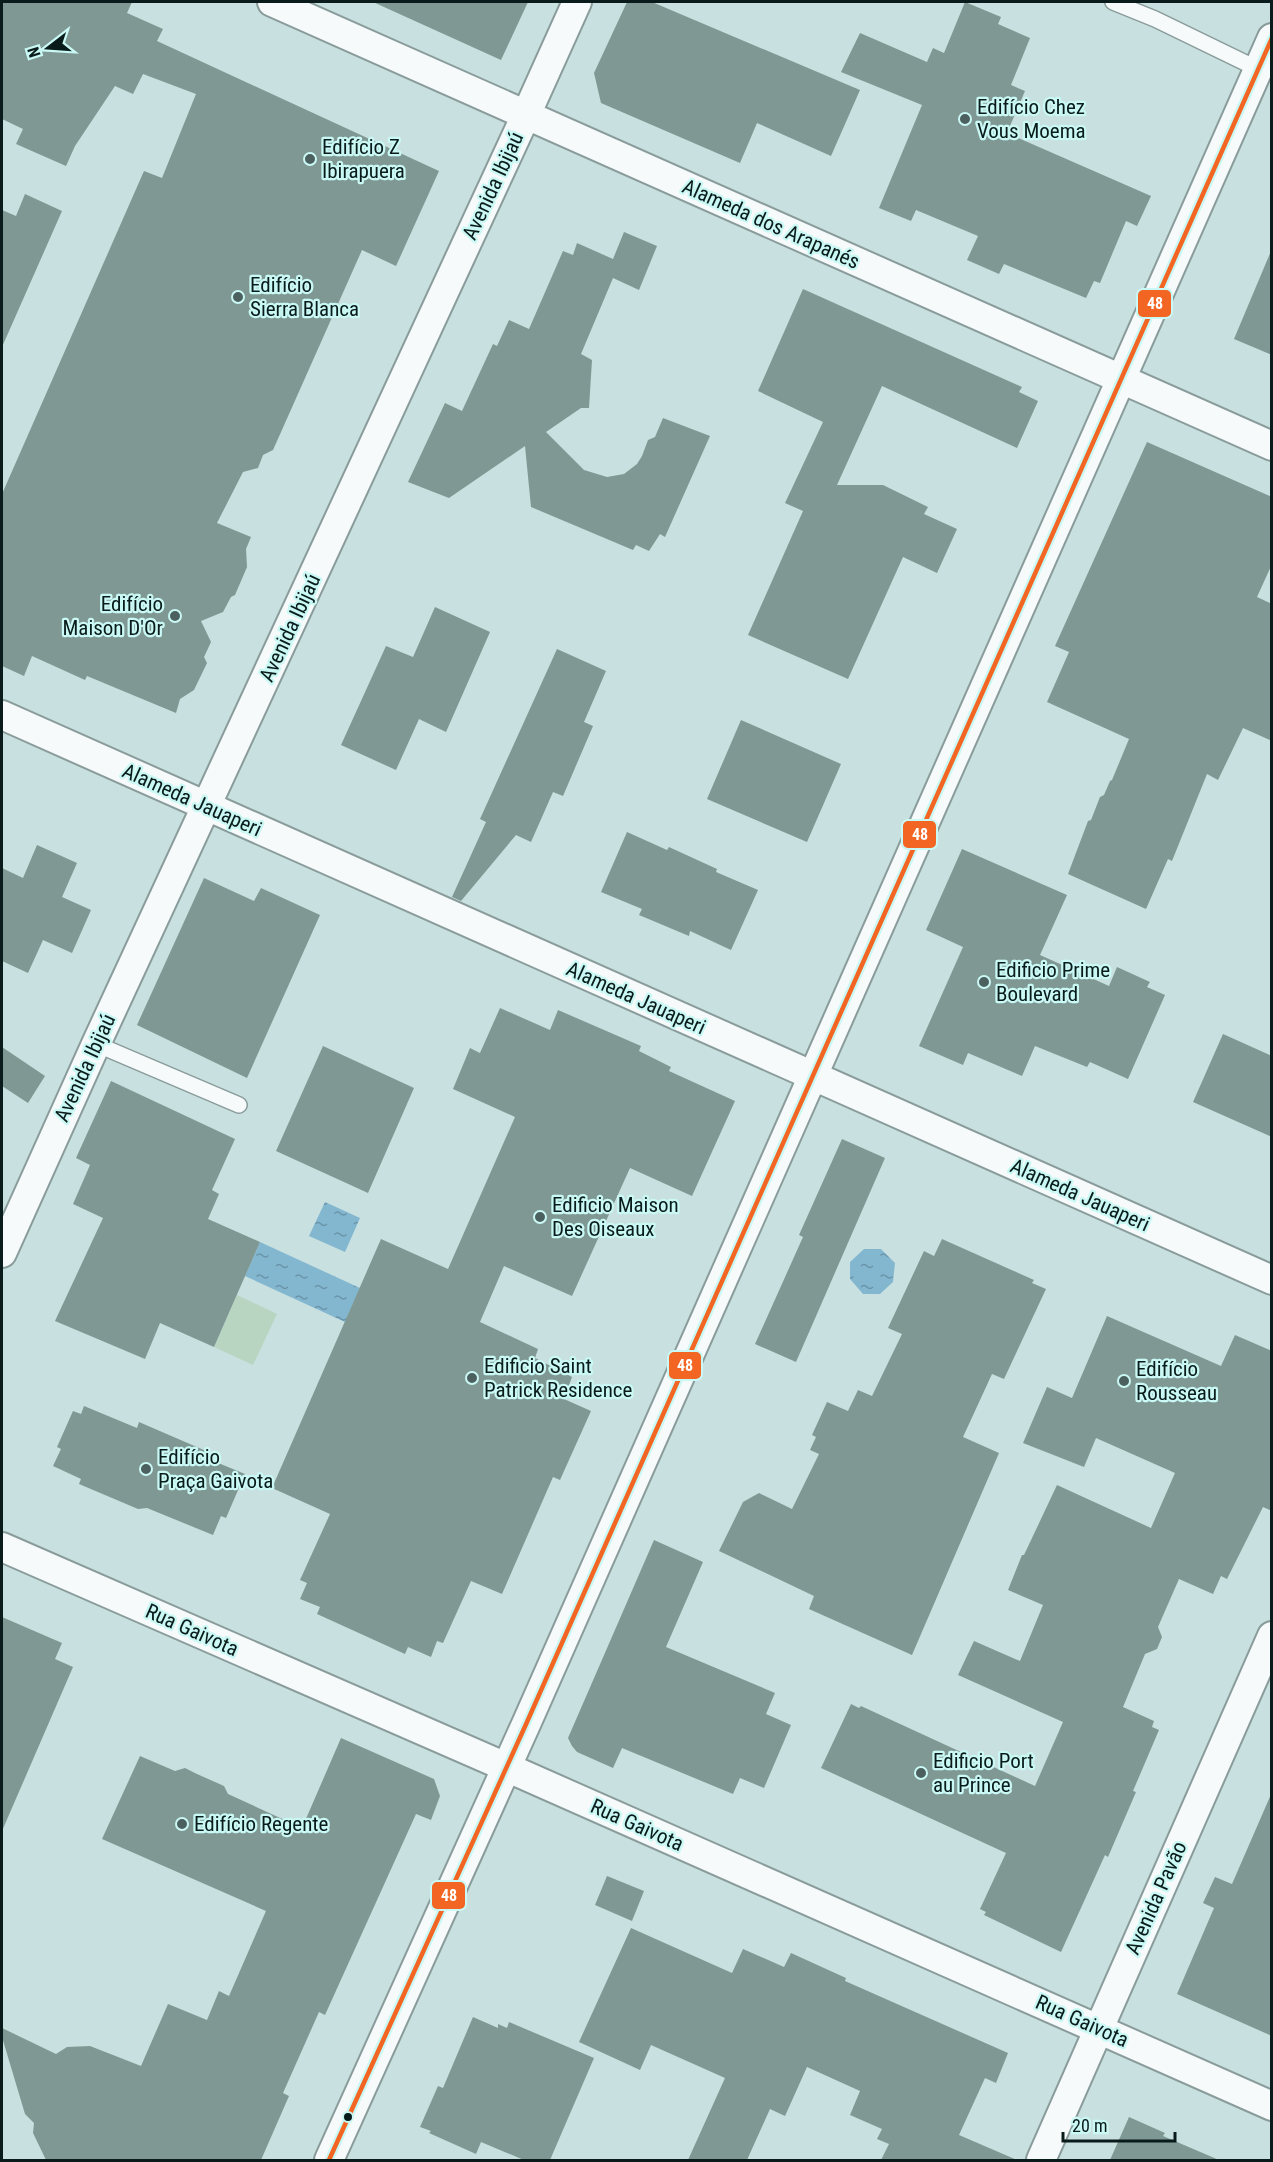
<svg xmlns="http://www.w3.org/2000/svg" width="1273" height="2162" viewBox="0 0 1273 2162" font-family="'Roboto Condensed',sans-serif">
<style>
.garden{fill:#b8d5c2}
.water{fill:url(#water-ripples)}
.building{fill:#7f9893}
.lines{fill:none;stroke-linecap:round;stroke-linejoin:round}
.service-casing{stroke:#899c9b;stroke-width:18}
.minor-casing{stroke:#899c9b;stroke-width:32}
.service{stroke:#f7fafa;stroke-width:15}
.minor{stroke:#f7fafa;stroke-width:28}
.bus-1-casing{stroke:#caf8f4;stroke-width:9}
.bus-1{stroke:#f26522;stroke-width:4.5}
.poi-dot{fill:#4c605f;stroke:#caf8f4;stroke-width:2}
.bus-dot{fill:#091b1a;stroke:#caf8f4;stroke-width:2}
.labels{text-anchor:middle;stroke-width:4.5;stroke-linejoin:round;paint-order:stroke}
.poi-label{font-size:21px;fill:#091b1a;stroke:#caf8f4;text-anchor:start}
.street-label{font-size:21px;fill:#091b1a;stroke:#caf8f4}
.line-badge{stroke:#caf8f4;stroke-width:2}
.badge-label{font-size:16px;text-anchor:middle;font-weight:bold;fill:#fff}
</style>
<defs>
<pattern id="water-ripples" width="26" height="14" patternUnits="userSpaceOnUse" patternTransform="scale(1.5)"><rect width="26" height="14" fill="#83b7d0"/><path d="M2 4q2-2 4 0t4 0M15 11q2-2 4 0t4 0" fill="none" stroke="#6994a8"/></pattern>
</defs>
<rect width="100%" height="100%" fill="#c8e0df"/>
<!-- garden -->
<path class="garden" d="M 237,1295 L 277,1314 L 253,1365 L 214,1347 Z"/>
<!-- water -->
<path class="water" d="M 325,1202 L 360,1218 L 345,1252 L 309,1236 Z
M 260,1242 L 360,1288 L 345,1322 L 245,1276 Z
M 864,1249 L 881,1249 L 895,1263 L 893,1282 L 880,1294 L 863,1294 L 850,1279 L 850,1262 Z"/>
<!-- building -->
<path class="building" d="M 2,2 L 132,2 L 127,13 L 163,29 L 157,41 L 439,171 L 396,266 L 362,250 L 273,450 L 263,455 L 258,468 L 243,472 L 217,523 L 251,537 L 246,549 L 247,567 L 235,595 L 231,597 L 223,612 L 201,621 L 211,642 L 204,657 L 207,663 L 194,690 L 180,699 L 176,713 L 87,676 L 85,680 L 32,656 L 24,676 L 2,666 L 2,494 L 144,171 L 162,178 L 196,94 L 143,74 L 133,94 L 115,86 L 75,146 L 66,166 L 16,144 L 23,129 L 2,119 Z
M 373,2 L 528,2 L 501,60 Z
M 627,2 L 652,2 L 860,90 L 831,156 L 757,123 L 740,163 L 601,103 L 594,73 Z
M 965,2 L 1001,17 L 998,24 L 1030,38 L 1011,85 L 1025,91 L 1007,133 L 1151,196 L 1137,226 L 1126,221 L 1100,283 L 1094,281 L 1086,298 L 1004,264 L 999,274 L 967,260 L 978,236 L 916,210 L 911,221 L 879,208 L 922,105 L 841,72 L 860,33 L 927,62 L 933,48 L 944,53 Z
M 25,194 L 62,211 L 2,347 L 2,210 L 16,216 Z
M 624,232 L 657,246 L 639,290 L 613,278 L 581,354 L 592,360 L 589,408 L 581,408 L 546,432 L 584,470 L 607,477 L 624,474 L 637,464 L 642,456 L 648,440 L 655,437 L 663,418 L 710,436 L 665,537 L 660,534 L 649,551 L 636,545 L 633,550 L 531,507 L 525,446 L 449,498 L 408,482 L 445,403 L 462,411 L 493,344 L 497,346 L 509,320 L 529,329 L 563,251 L 573,255 L 577,243 L 613,259 Z
M 1271,251 L 1272,251 L 1272,355 L 1234,339 Z
M 803,289 L 1022,387 L 1019,392 L 1038,401 L 1017,448 L 882,386 L 837,485 L 883,485 L 928,507 L 924,514 L 957,529 L 937,573 L 903,557 L 848,679 L 748,635 L 803,511 L 785,503 L 823,422 L 758,391 Z
M 1147,442 L 1272,497 L 1272,564 L 1257,597 L 1272,604 L 1272,741 L 1243,728 L 1218,780 L 1207,774 L 1172,861 L 1168,859 L 1146,909 L 1068,874 L 1088,821 L 1091,820 L 1100,797 L 1104,795 L 1110,781 L 1112,780 L 1129,739 L 1047,702 L 1069,652 L 1055,646 Z
M 435,607 L 490,632 L 446,732 L 419,719 L 396,770 L 341,745 L 386,646 L 413,657 Z
M 557,649 L 606,671 L 584,722 L 593,726 L 563,796 L 553,792 L 531,842 L 516,835 L 461,901 L 452,897 L 486,822 L 480,819 Z
M 741,720 L 841,764 L 807,842 L 707,799 Z
M 627,832 L 667,850 L 669,847 L 717,869 L 716,872 L 758,890 L 731,950 L 690,931 L 689,936 L 639,915 L 642,909 L 601,892 Z
M 37,845 L 77,863 L 62,897 L 91,910 L 72,953 L 43,940 L 28,973 L 2,961 L 2,868 L 23,878 Z
M 962,849 L 1067,895 L 1040,955 L 1109,986 L 1117,967 L 1150,982 L 1147,987 L 1165,995 L 1128,1079 L 1090,1062 L 1087,1067 L 1035,1046 L 1022,1076 L 968,1053 L 963,1065 L 919,1046 L 963,947 L 926,930 Z
M 204,878 L 254,901 L 261,888 L 320,915 L 247,1078 L 137,1025 Z
M 500,1008 L 550,1030 L 558,1010 L 641,1046 L 639,1051 L 671,1067 L 669,1071 L 735,1101 L 692,1196 L 630,1168 L 572,1296 L 504,1266 L 480,1322 L 538,1349 L 535,1358 L 572,1377 L 564,1399 L 591,1411 L 560,1480 L 553,1477 L 502,1594 L 471,1581 L 443,1643 L 437,1641 L 431,1657 L 408,1647 L 405,1654 L 317,1614 L 320,1607 L 300,1599 L 307,1583 L 300,1580 L 330,1514 L 272,1488 L 381,1239 L 448,1269 L 515,1117 L 453,1089 L 470,1048 L 480,1053 Z
M 1223,1034 L 1272,1056 L 1272,1137 L 1193,1102 Z
M 323,1046 L 414,1088 L 368,1193 L 276,1151 Z
M 2,1047 L 45,1076 L 28,1103 L 2,1086 Z
M 111,1081 L 235,1139 L 212,1190 L 219,1194 L 208,1219 L 260,1242 L 214,1347 L 160,1323 L 145,1359 L 55,1321 L 103,1218 L 73,1204 L 90,1165 L 76,1158 Z
M 842,1139 L 885,1158 L 796,1362 L 755,1344 L 803,1237 L 799,1235 Z
M 942,1239 L 1034,1280 L 1032,1283 L 1046,1289 L 1004,1379 L 992,1374 L 963,1437 L 999,1453 L 912,1655 L 809,1609 L 814,1596 L 719,1551 L 743,1502 L 759,1493 L 792,1509 L 819,1454 L 810,1450 L 816,1437 L 812,1435 L 827,1402 L 848,1411 L 858,1390 L 872,1396 L 902,1334 L 888,1328 L 924,1251 L 934,1256 Z
M 1107,1316 L 1221,1366 L 1235,1335 L 1272,1351 L 1272,1511 L 1263,1507 L 1227,1579 L 1221,1576 L 1213,1594 L 1179,1579 L 1158,1627 L 1162,1637 L 1157,1649 L 1145,1654 L 1123,1707 L 1154,1721 L 1152,1727 L 1159,1730 L 1133,1791 L 1136,1792 L 1108,1857 L 1105,1855 L 1061,1952 L 984,1915 L 986,1912 L 980,1909 L 1006,1853 L 821,1768 L 851,1704 L 859,1708 L 861,1706 L 1035,1786 L 1063,1722 L 958,1675 L 974,1641 L 1020,1661 L 1043,1605 L 1008,1590 L 1022,1555 L 1024,1555 L 1057,1485 L 1151,1528 L 1175,1473 L 1096,1438 L 1084,1467 L 1023,1443 L 1047,1387 L 1072,1398 Z
M 84,1406 L 137,1428 L 139,1422 L 213,1454 L 211,1460 L 245,1474 L 226,1518 L 221,1516 L 213,1535 L 147,1508 L 138,1509 L 79,1484 L 81,1479 L 53,1466 L 61,1449 L 57,1447 L 73,1411 L 81,1414 Z
M 654,1540 L 703,1562 L 666,1647 L 775,1693 L 766,1714 L 791,1725 L 764,1788 L 740,1778 L 733,1794 L 622,1748 L 613,1768 L 577,1752 L 572,1746 L 568,1738 Z
M 2,1617 L 62,1643 L 55,1659 L 73,1667 L 2,1831 Z
M 341,1738 L 434,1779 L 440,1796 L 431,1820 L 416,1814 L 325,2015 L 319,2012 L 283,2093 L 289,2096 L 261,2160 L 46,2160 L 33,2133 L 34,2123 L 25,2114 L 2,2037 L 2,2028 L 56,2054 L 67,2047 L 90,2046 L 141,2066 L 168,2004 L 207,2020 L 219,1991 L 229,1996 L 266,1911 L 102,1839 L 140,1756 L 175,1771 L 185,1768 L 197,1774 L 224,1786 L 228,1794 L 302,1828 Z
M 1272,1792 L 1272,2036 L 1177,1994 L 1214,1908 L 1203,1903 L 1215,1877 L 1232,1884 Z
M 607,1876 L 644,1891 L 632,1921 L 595,1905 Z
M 631,1928 L 732,1973 L 743,1949 L 784,1967 L 791,1953 L 846,1978 L 845,1981 L 1008,2053 L 996,2083 L 985,2078 L 959,2135 L 1017,2160 L 881,2160 L 889,2144 L 877,2139 L 882,2129 L 850,2115 L 860,2091 L 807,2067 L 785,2116 L 770,2109 L 747,2160 L 688,2160 L 725,2078 L 651,2045 L 640,2070 L 579,2042 Z
M 473,2017 L 498,2028 L 498,2024 L 507,2028 L 509,2022 L 594,2058 L 550,2160 L 524,2160 L 481,2142 L 476,2154 L 429,2133 L 431,2131 L 420,2127 L 438,2086 L 443,2088 Z
M 1129,2117 L 1165,2133 L 1163,2136 L 1219,2160 L 1110,2160 Z"/>
<g class="lines">
<!-- service casing -->
<g class="service-casing">
<path id="service" d="M 1113,2 L 1155,19 L 1258,69
M 96,1044 L 239,1105"/>
</g>
<!-- minor casing -->
<g class="minor-casing">
<path id="minor" d="M 272,2 L 1272,446
M 2,715 L 1272,1280
M 2,1253 L 96,1044 L 526,115 L 577,2
M 2,1547 L 506,1767 L 1272,2106
M 329,2160 L 527,1722 L 1272,38
M 1041,2160 L 1272,1636"/>
</g>
<!-- service -->
<use href="#service" class="service"/>
<!-- minor -->
<use href="#minor" class="minor"/>
<!-- bus-1 casing -->
<g class="bus-1-casing">
<path id="bus-1" d="M 329,2160 L 527,1722 L 1272,38"/>
</g>
<!-- bus-1 -->
<use href="#bus-1" class="bus-1"/>
</g>
<!-- markers -->
<g class="poi-dot">
<circle cx="965" cy="119" r="6"/>
<circle cx="310" cy="159" r="6"/>
<circle cx="238" cy="297" r="6"/>
<circle cx="175" cy="616" r="6"/>
<circle cx="984" cy="982" r="6"/>
<circle cx="540" cy="1217" r="6"/>
<circle cx="472" cy="1378" r="6"/>
<circle cx="1124" cy="1381" r="6"/>
<circle cx="146" cy="1469" r="6"/>
<circle cx="921" cy="1773" r="6"/>
<circle cx="182" cy="1824" r="6"/>
</g>
<circle class="bus-dot" cx="348" cy="2117" r="5"/>
<g class="labels">
<!-- poi labels -->
<g class="poi-label">
<text x="977" y="114">Edifício Chez<tspan x="977" dy="24">Vous Moema</tspan></text>
<text x="322" y="154">Edifício Z<tspan x="322" dy="24">Ibirapuera</tspan></text>
<text x="250" y="292">Edifício<tspan x="250" dy="24">Sierra Blanca</tspan></text>
<text x="163" y="611" text-anchor="end">Edifício<tspan x="163" dy="24">Maison D'Or</tspan></text>
<text x="996" y="977">Edificio Prime<tspan x="996" dy="24">Boulevard</tspan></text>
<text x="552" y="1212">Edificio Maison<tspan x="552" dy="24">Des Oiseaux</tspan></text>
<text x="484" y="1373">Edificio Saint<tspan x="484" dy="24">Patrick Residence</tspan></text>
<text x="1136" y="1376">Edifício<tspan x="1136" dy="24">Rousseau</tspan></text>
<text x="158" y="1464">Edifício<tspan x="158" dy="24">Praça Gaivota</tspan></text>
<text x="933" y="1768">Edificio Port<tspan x="933" dy="24">au Prince</tspan></text>
<text x="194" y="1831">Edifício Regente</text>
</g>
<!-- street labels -->
<g class="street-label">
<text transform="translate(493 186) rotate(-65)" y="7">Avenida Ibijaú</text>
<text transform="translate(771 224) rotate(24)" y="7">Alameda dos Arapanés</text>
<text transform="translate(290 628) rotate(-65)" y="7">Avenida Ibijaú</text>
<text transform="translate(192 800) rotate(24)" y="7">Alameda Jauaperi</text>
<text transform="translate(636 998) rotate(24)" y="7">Alameda Jauaperi</text>
<text transform="translate(85 1068) rotate(-65)" y="7">Avenida Ibijaú</text>
<text transform="translate(1080 1195) rotate(24)" y="7">Alameda Jauaperi</text>
<text transform="translate(192 1630) rotate(24)" y="7">Rua Gaivota</text>
<text transform="translate(637 1825) rotate(24)" y="7">Rua Gaivota</text>
<text transform="translate(1156 1898) rotate(-66)" y="7">Avenida Pavão</text>
<text transform="translate(1082 2021) rotate(24)" y="7">Rua Gaivota</text>
</g>
</g>
<g class="line-badge">
<rect x="1137" y="289" width="35" height="29" rx="6" fill="#f26522"/>
<rect x="902" y="820" width="35" height="29" rx="6" fill="#f26522"/>
<rect x="668" y="1351" width="34" height="29" rx="6" fill="#f26522"/>
<rect x="431" y="1881" width="35" height="29" rx="6" fill="#f26522"/>
</g>
<g class="badge-label">
<text x="1155" y="309">48</text>
<text x="920" y="840">48</text>
<text x="685" y="1371">48</text>
<text x="449" y="1901">48</text>
</g>
<!-- border -->
<rect width="1273" height="2162" fill="none" stroke="#091b1a" stroke-width="6"/>
<!-- north arrow -->
<g transform="translate(48 48) rotate(253)" stroke="#caf8f4" stroke-width="4.5" paint-order="stroke">
<path d="M0-4.5L10 22L0 15L-10 22Z" fill="#091b1a"/>
<text y="-9" font-size="16" font-weight="bold" text-anchor="middle" fill="#091b1a">N</text>
</g>
<!-- scale -->
<path d="M1063 2132v9h112v-9" fill="none" stroke="#091b1a" stroke-width="3"/>
<text x="1072" y="2132" font-size="18" fill="#091b1a" stroke="#caf8f4" stroke-width="4.5" paint-order="stroke">20 m</text>
</svg>
